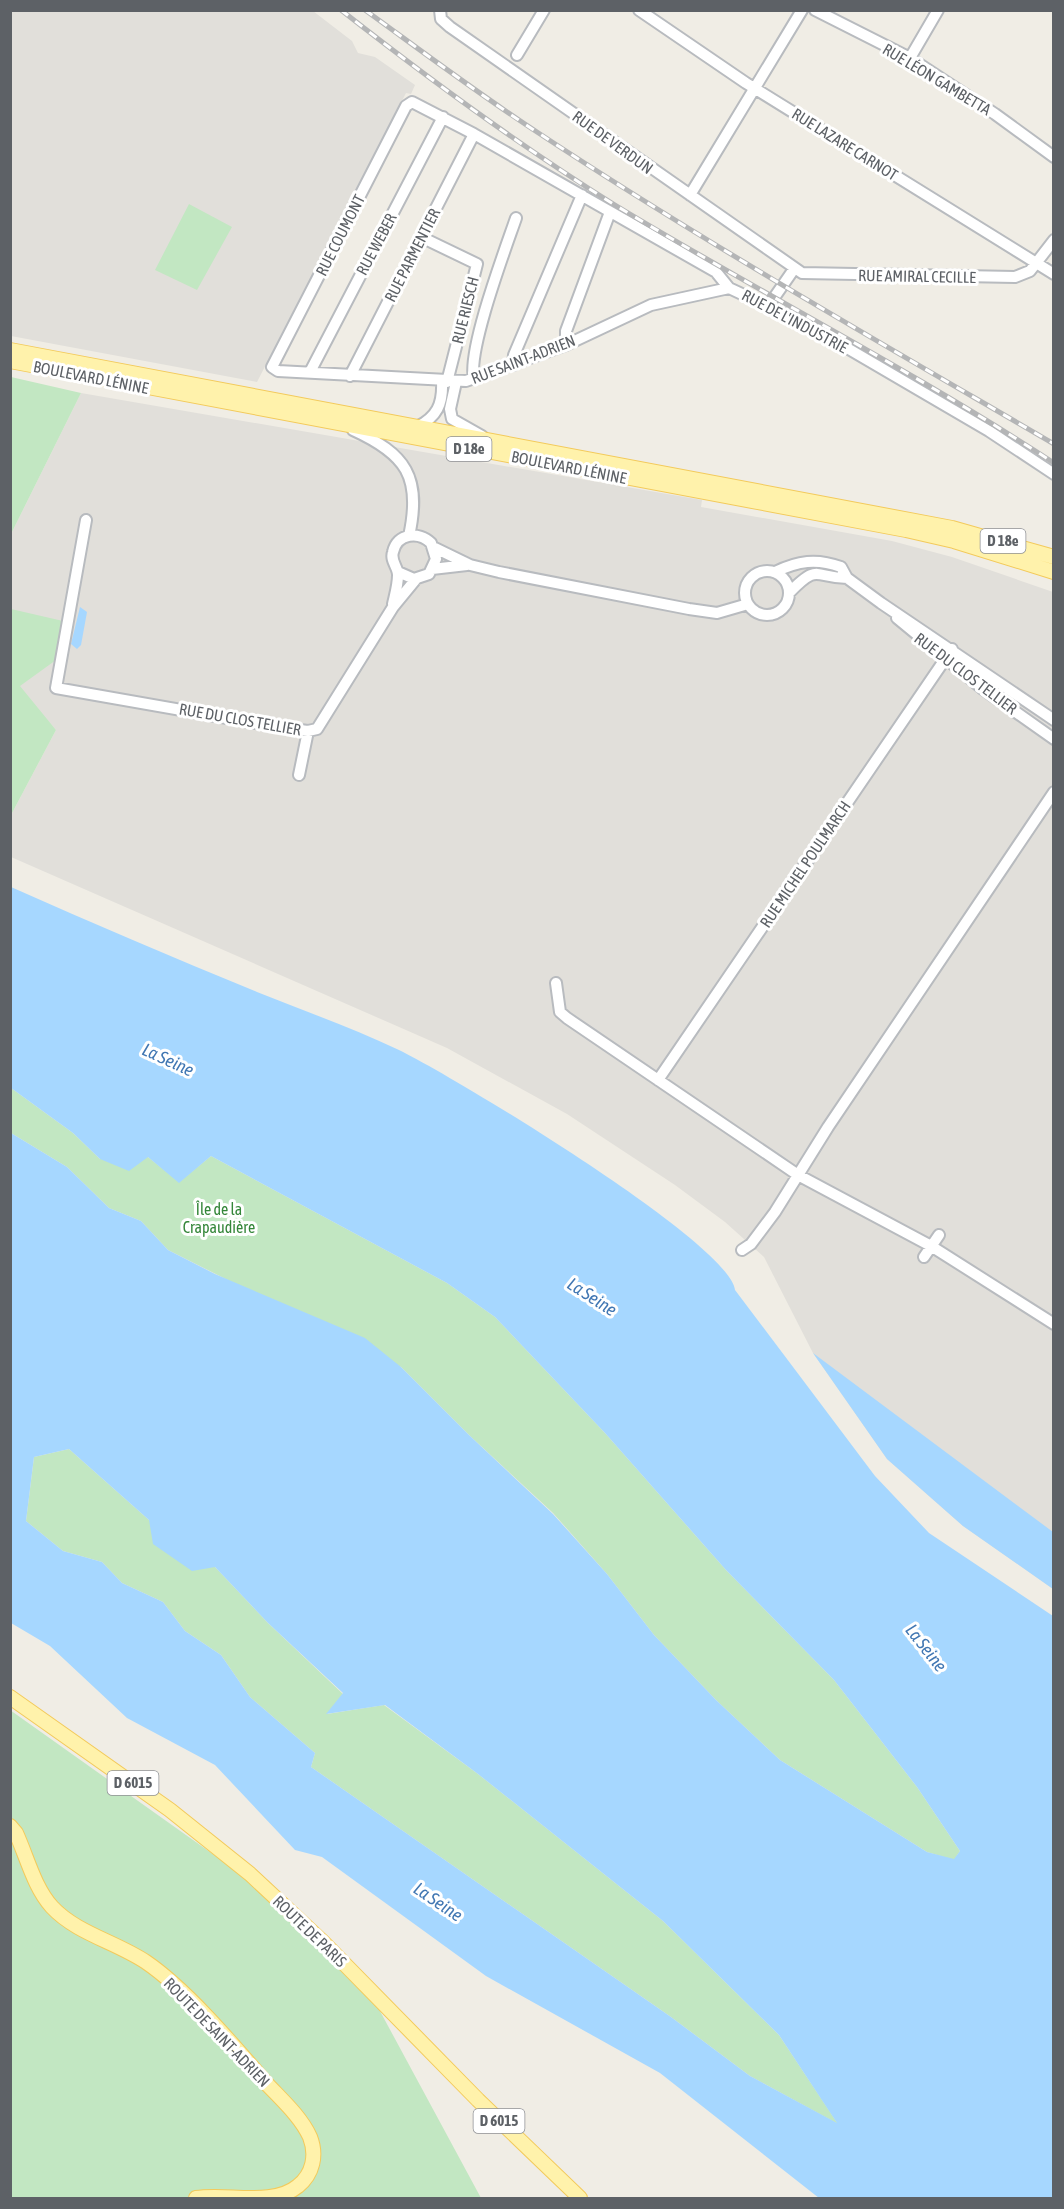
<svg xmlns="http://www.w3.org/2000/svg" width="1064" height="2209" viewBox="0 0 1064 2209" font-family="'Asap Condensed',sans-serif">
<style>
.industrial{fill:#e1dfda}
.green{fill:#c2e7c2}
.water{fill:#a6d7ff;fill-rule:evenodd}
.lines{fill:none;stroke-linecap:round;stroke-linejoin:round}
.minor-casing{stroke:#b8bbbf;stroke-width:14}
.major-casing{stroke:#f3ca5b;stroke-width:16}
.minor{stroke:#fff;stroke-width:10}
.major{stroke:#fff2ab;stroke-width:14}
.rail-casing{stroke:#b4b5b6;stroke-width:5}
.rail{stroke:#fff;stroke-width:3;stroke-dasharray:9;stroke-linecap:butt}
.labels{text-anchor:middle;stroke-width:6;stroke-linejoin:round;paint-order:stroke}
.shield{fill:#fff;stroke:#8e9094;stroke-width:1.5}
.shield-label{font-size:15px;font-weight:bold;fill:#5d6166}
.street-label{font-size:16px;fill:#5d6166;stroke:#fff}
.park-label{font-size:16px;fill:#348639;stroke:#fff}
.water-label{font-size:18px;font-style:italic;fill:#4177b3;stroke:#fff}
</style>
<rect width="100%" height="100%" fill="#f0ede5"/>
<!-- industrial -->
<path class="industrial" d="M 10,11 L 313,11 L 352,41 L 358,53 L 375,57 L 415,85 L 411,94 L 406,93 L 257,382 L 11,336 Z
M 81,393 L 702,500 L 701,507 L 892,541 L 952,557 L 1053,592 L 1053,1589 L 963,1526 L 887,1459 L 813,1353 L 764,1257 L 725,1222 L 675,1185 L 567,1114 L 447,1048 L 11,857 L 11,815 L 56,730 L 11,679 L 11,534 Z"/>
<!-- green -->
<path class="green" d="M 189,204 L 232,227 L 197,290 L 155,270 Z
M 11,377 L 81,393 L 11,534 L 10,377 Z
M 11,609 L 63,621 L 56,660 L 20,686 L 56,730 L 11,815 Z
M 11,1088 L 73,1133 L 100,1159 L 148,1157 L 179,1182 L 211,1156 L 447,1283 L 495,1317 L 605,1433 L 726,1570 L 834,1680 L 917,1787 L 960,1851 L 954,1860 L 927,1852 L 780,1760 L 716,1700 L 654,1635 L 607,1574 L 553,1513 L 469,1435 L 401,1367 L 168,1250 L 141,1221 L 109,1208 L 67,1167 L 11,1133 Z
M 69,1449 L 149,1520 L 215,1567 L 268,1623 L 343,1694 L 327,1714 L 384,1705 L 478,1774 L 663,1921 L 779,2035 L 838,2124 L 750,2076 L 671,2017 L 311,1767 L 315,1753 L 250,1697 L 221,1655 L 185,1631 L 163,1602 L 122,1583 L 102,1562 L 63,1551 L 26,1521 L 34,1457 Z
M 10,1710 L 262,1889 L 374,2000 L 481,2198 L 11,2198 Z"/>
<!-- water -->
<path class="water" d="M 80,607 L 87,612 L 81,645 L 77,649 L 71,644 Z
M 11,887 C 92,923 174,958 257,992 C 304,1011 353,1028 399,1050 C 451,1075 730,1243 735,1290 L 875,1476 L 929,1533 L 1053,1616 L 1053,2198 L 819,2198 L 660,2073 L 486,1976 L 322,1857 L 295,1850 L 215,1765 L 127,1718 L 50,1646 L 11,1623 L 11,1133 L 67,1167 L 109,1208 L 141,1221 L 168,1250 L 215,1274 L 365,1338 L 401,1367 L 469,1435 L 553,1514 L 607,1574 L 654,1635 L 716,1700 L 780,1760 L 927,1852 L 954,1859 L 960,1851 L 917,1787 L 834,1680 L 726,1570 L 605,1433 L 495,1317 L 447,1283 L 211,1156 L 179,1183 L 148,1157 L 129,1171 L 100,1159 L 73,1133 L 11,1088 ZM 69,1449 L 149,1520 L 153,1544 L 192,1571 L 215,1567 L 268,1623 L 343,1693 L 326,1714 L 385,1705 L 478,1774 L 663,1921 L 779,2035 L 837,2123 L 750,2076 L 671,2017 L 311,1767 L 315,1753 L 250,1697 L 221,1655 L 185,1631 L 163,1602 L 122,1583 L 102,1562 L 63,1551 L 26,1521 L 34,1457 Z
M 813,1353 L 1053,1532 L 1053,1589 L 963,1526 L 887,1459 Z"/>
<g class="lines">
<!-- minor casing -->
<g class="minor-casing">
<path id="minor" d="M 440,10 L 441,19 L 450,27 L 802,273 L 1015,277 L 1030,271 L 1054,240
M 639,10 L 746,83 L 1054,274
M 815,10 L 910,58 L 995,114 L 1054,157
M 517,55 L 544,10
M 910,58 L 938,10
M 690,195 L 802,10
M 421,237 L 477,264 L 447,382
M 729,288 L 651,305 L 566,345 L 466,381 L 278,371 L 272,367 L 406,106 L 412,102 L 474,134 L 716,272 L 729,288 L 806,324 L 989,431 L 1054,474
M 769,305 L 794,269
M 566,345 L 566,331 L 610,212
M 513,365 L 514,355 L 582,195
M 310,372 L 443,117
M 350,376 L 474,134
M 474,379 C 467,351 505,250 516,218
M 456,382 L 450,409 L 452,419 L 482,436
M 417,427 C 437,417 443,404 442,382
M 353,430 C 406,454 422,477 409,536
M 86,520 L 56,688 L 284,728 L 308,731 L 317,729 L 393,607 L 416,579
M 435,548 L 470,565 L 499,572 L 689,609 L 717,613 L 748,604
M 432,569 L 467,565
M745 593a22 22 0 1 1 44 0a22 22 0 1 1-44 0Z
M 775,572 C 798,561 816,558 841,567 L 847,578 L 881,603 L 1054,720
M 789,593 C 819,562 814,578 847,578
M 393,604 C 395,595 398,585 398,575 C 398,567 390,561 393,552 C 397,533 419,531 431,543 L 436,559 L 429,574 L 414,579 L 398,572
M 897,618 L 983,689 L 1054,739
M 299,775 L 308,731
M 556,983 L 560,1012 L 567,1018 L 798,1175 L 931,1246 L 1054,1324
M 658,1080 L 952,649
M 742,1250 L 751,1244 L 775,1212 L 828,1127 L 1054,792
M 924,1257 L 939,1235"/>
</g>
<!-- major casing -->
<g class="major-casing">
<path id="major" d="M 10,350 L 952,528 L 1054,557
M 10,361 L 906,530 L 954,541 L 1054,572
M 10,1697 L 170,1810 L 250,1874 L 323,1942 L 478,2100 L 580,2198
M 10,1826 L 16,1833 C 27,1857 34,1887 52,1907 C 76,1933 116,1942 146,1962 C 187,1990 234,2046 267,2084 C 282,2100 301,2117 310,2137 C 317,2155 313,2174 298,2186 C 273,2207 227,2193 196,2198"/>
</g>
<!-- minor -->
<use href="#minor" class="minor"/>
<!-- major -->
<use href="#major" class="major"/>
<!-- rail casing -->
<g class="rail-casing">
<path id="rail" d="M 341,10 C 429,79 520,146 615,205 C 760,293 912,370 1054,463
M 365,10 C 423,52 480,95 540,134 C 707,244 881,343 1054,444"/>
</g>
<!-- rail -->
<use href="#rail" class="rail"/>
</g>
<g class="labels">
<!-- shield labels -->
<g class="shield">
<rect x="446.5" y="437" width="45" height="24" rx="4.5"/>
<rect x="980.5" y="529" width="45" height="24" rx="4.5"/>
<rect x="107.5" y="1771" width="51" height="24" rx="4.5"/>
<rect x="473.5" y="2109" width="51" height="24" rx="4.5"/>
</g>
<g class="shield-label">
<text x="469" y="454">D 18e</text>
<text x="1003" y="546">D 18e</text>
<text x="133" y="1788">D 6015</text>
<text x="499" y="2126">D 6015</text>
</g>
<!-- street labels -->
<g class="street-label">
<text transform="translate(937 79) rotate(31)" y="6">RUE LÉON GAMBETTA</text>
<text transform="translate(613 142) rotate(36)" y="6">RUE DE VERDUN</text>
<text transform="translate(845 144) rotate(32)" y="6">RUE LAZARE CARNOT</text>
<text transform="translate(340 235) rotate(-63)" y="6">RUE COUMONT</text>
<text transform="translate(376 244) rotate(-62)" y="6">RUE WEBER</text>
<text transform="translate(412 255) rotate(-63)" y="6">RUE PARMENTIER</text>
<text transform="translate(917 276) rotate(1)" y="6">RUE AMIRAL CECILLE</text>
<text transform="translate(465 310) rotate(-76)" y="6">RUE RIESCH</text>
<text transform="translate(795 321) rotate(28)" y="6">RUE DE L'INDUSTRIE</text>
<text transform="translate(523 359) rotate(-21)" y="6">RUE SAINT-ADRIEN</text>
<text transform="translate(91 377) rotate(11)" y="6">BOULEVARD LÉNINE</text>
<text transform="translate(569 467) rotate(11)" y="6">BOULEVARD LÉNINE</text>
<text transform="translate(966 673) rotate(37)" y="6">RUE DU CLOS TELLIER</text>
<text transform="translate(240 719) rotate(10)" y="6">RUE DU CLOS TELLIER</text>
<text transform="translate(805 864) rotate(-56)" y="6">RUE MICHEL POULMARCH</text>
<text transform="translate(310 1931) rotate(44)" y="6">ROUTE DE PARIS</text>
<text transform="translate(217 2032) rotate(46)" y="6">ROUTE DE SAINT-ADRIEN</text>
</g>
<!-- park labels -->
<g class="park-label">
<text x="219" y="1215">Île de la<tspan x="219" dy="18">Crapaudière</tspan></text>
</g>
<!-- water labels -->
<g class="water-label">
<text transform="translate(168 1060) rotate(25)" y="6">La Seine</text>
<text transform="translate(592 1297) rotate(33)" y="6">La Seine</text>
<text transform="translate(926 1648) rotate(52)" y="6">La Seine</text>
<text transform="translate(438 1902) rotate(34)" y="6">La Seine</text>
</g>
</g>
<!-- border -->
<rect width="1064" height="2209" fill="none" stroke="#5d6166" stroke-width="24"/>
</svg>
